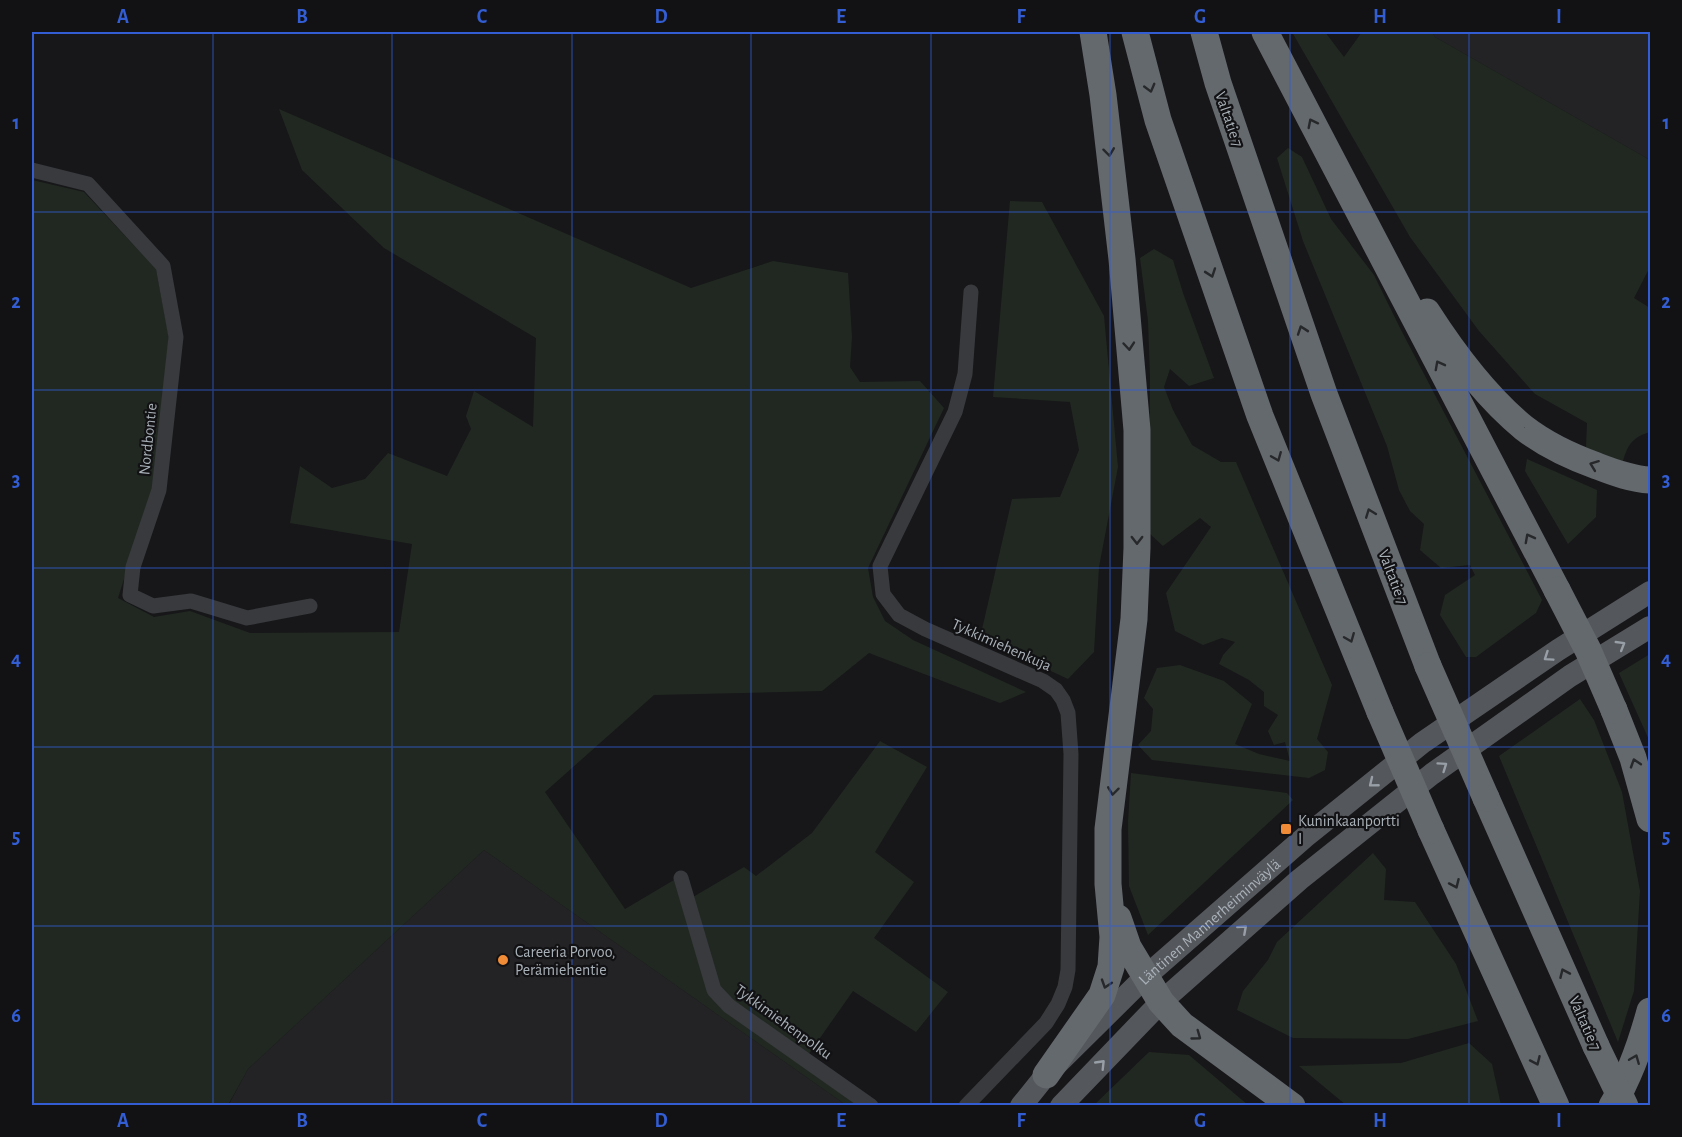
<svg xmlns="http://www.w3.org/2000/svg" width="1682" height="1137" viewBox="0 0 1682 1137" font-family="'Alegreya Sans',sans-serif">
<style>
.built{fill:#232326}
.green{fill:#212821}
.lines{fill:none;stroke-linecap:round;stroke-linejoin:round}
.minor{stroke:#383a3d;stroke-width:15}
.primary{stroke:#54575c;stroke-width:22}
.motorway{stroke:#64696e;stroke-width:27}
.motorway-bridge{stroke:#64696e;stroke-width:27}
.oneway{stroke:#26282a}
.oneway2{stroke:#989fa6}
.grid{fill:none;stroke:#325dd3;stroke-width:1.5;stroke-opacity:0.55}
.poi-dot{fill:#f08c37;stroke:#121214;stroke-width:2}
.labels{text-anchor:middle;stroke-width:4.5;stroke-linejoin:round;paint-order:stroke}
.street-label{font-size:16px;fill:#a9b1b8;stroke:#121214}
.poi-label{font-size:16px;fill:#a9b1b8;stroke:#121214;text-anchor:start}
.neatline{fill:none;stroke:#325dd3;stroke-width:2}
.grid-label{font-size:20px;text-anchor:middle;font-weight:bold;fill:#325dd3}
</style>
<rect width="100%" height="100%" fill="#171719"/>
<!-- built -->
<path class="built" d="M 1432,32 L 1650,32 L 1650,160 L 1435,37 Z
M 484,850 L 846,1105 L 228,1106 L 248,1069 Z"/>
<!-- green -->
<path class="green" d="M 1292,32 L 1325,32 L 1344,57 L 1362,32 L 1432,32 L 1435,37 L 1650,160 L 1650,267 L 1634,298 L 1650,308 L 1650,432 C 1633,437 1628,444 1623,461 L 1597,453 L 1586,447 L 1587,423 L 1535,394 L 1479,331 L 1410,237 Z
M 279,109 L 691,288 L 773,261 L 848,273 L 852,337 L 850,367 L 860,382 L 920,381 L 944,408 L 868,568 L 873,597 L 885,621 L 913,640 L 1026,692 L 1000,703 L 869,653 L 822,691 L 654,695 L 545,792 L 625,909 L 674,880 L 709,994 L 858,1105 L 846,1105 L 484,850 L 248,1069 L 228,1105 L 32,1106 L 32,180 L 84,192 L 156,269 L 169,338 L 153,488 L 118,598 L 154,617 L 190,611 L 250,633 L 399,632 L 412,544 L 290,523 L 300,466 L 332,488 L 365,479 L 388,453 L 447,476 L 471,429 L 466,416 L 474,391 L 533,427 L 536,338 L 384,248 L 302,170 Z
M 1288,148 L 1302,157 L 1331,219 L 1374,275 L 1400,328 L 1542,600 L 1536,613 L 1476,657 L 1466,657 L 1440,615 L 1445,595 L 1475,575 L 1470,565 L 1441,568 L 1420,550 L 1424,524 L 1410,511 L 1399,490 L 1387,446 L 1303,241 L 1277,158 Z
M 1010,201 L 1042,202 L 1104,316 L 1118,467 L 1099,567 L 1094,652 L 1068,679 L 980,638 L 1012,499 L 1060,497 L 1079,450 L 1070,402 L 993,397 Z
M 1154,249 L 1173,260 L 1183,293 L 1214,378 L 1189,386 L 1170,369 L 1164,387 L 1173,410 L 1192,445 L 1221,462 L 1236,462 L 1332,685 L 1317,739 L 1328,752 L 1325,770 L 1309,778 L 1152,760 L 1138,745 L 1151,731 L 1153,709 L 1144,698 L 1157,668 L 1180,665 L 1224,681 L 1252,704 L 1235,744 L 1259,754 L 1290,761 L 1285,742 L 1274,745 L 1268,731 L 1278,715 L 1264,706 L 1264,692 L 1249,680 L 1219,664 L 1223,655 L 1235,642 L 1222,638 L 1203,645 L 1175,631 L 1166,593 L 1211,527 L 1200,518 L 1163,546 L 1149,533 L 1150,376 L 1148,321 L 1140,258 Z
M 1527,459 L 1597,490 L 1596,517 L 1568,544 L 1525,471 Z
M 1650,654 L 1650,742 L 1619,673 Z
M 1580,699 L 1594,720 L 1622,792 L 1640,891 L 1634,991 L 1618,1042 L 1499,756 Z
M 880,741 L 927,767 L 875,852 L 914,882 L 874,938 L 948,992 L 916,1032 L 853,991 L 808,1055 L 733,1002 L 719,988 L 693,897 L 744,867 L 756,876 L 812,833 Z
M 1131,773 L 1287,793 L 1293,800 L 1148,935 L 1129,886 L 1128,822 Z
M 1373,853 L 1386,869 L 1384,900 L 1415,902 L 1456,964 L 1478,1021 L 1408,1039 L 1293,1038 L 1237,1010 L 1243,991 L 1268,960 L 1277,942 Z
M 1469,1043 L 1492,1064 L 1501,1105 L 1346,1105 L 1299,1066 L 1401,1063 Z
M 1149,1052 L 1189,1055 L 1248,1105 L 1094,1105 Z"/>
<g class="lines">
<!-- minor -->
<path class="minor" d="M 32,170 L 88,184 L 163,266 L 176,337 L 159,490 L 133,567 L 130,595 L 153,606 L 191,601 L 247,618 L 310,606
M 681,878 L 714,990 L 729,1006 L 871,1106
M 966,1106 L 1046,1023 L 1058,1004 L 1065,987 L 1068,970 L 1071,754 L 1068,713 L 1063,700 L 1056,690 L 1043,681 L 925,629 L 899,615 L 883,594 L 880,566 L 955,412 L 965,374 L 971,292"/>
<!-- primary -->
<g class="primary">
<path id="s1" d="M 1021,1106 L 1046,1075 L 1145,977 L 1305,837 L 1422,743 L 1558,650 L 1650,592"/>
<path d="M 1061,1106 L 1161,1002 L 1299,880 L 1432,774 L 1570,676 L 1650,627"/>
</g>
<!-- motorway -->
<path class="motorway" d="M 1135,32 L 1158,120 L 1260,416 L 1380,712
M 1204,32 L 1218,83 L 1324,394 L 1428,666
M 1265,32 L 1557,590
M 1427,312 C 1454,354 1485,396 1524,428 C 1546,445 1572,457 1597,466 C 1615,473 1632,479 1650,480
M 1614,710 L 1633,758 L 1650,819
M 1486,798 L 1596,1046
M 1431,830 L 1556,1106
M 1118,918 L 1128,947 L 1161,1002 L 1182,1025 L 1292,1106
M 1046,1075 L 1102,995 L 1111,967 L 1113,937 L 1108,884 L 1108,829 L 1134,619 L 1137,548 L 1137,430 L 1122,259 L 1103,95 L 1093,32
M 1612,1106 C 1630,1076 1641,1044 1650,1011"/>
<!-- motorway-bridge -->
<path class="motorway-bridge" d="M 1557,590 L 1588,650 L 1614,710
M 1428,666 L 1486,798
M 1380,712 L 1431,830
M 1596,1046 L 1625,1106"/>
</g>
<!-- one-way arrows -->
<defs><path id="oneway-chevron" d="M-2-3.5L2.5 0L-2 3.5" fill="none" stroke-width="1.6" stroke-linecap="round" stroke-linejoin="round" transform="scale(1.5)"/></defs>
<g class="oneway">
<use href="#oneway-chevron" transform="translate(1150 88) rotate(75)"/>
<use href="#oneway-chevron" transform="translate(1312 123) rotate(-117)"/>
<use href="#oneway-chevron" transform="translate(1109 152) rotate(83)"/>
<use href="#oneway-chevron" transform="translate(1211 273) rotate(71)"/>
<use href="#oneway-chevron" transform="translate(1302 330) rotate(-109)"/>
<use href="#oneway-chevron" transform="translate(1129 346) rotate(85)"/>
<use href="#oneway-chevron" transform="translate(1439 365) rotate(-118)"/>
<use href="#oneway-chevron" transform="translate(1277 457) rotate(68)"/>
<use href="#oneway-chevron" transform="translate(1594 465) rotate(-159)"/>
<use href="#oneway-chevron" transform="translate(1370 513) rotate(-111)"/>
<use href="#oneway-chevron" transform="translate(1529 538) rotate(-118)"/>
<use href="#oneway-chevron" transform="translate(1137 540) rotate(90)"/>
<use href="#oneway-chevron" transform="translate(1350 638) rotate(68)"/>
<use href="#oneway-chevron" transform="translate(1635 763) rotate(-108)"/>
<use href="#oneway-chevron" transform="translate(1113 791) rotate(97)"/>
<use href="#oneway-chevron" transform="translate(1455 884) rotate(66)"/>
<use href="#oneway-chevron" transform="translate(1564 973) rotate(-114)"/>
<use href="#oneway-chevron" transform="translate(1106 984) rotate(108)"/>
<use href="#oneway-chevron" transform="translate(1197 1036) rotate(36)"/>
<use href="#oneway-chevron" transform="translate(1635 1059) rotate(-68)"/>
<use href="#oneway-chevron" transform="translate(1536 1061) rotate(66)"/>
</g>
<g class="oneway2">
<use href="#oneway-chevron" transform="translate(1621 645) rotate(-31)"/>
<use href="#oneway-chevron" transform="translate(1548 657) rotate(146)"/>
<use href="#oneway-chevron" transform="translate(1443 766) rotate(-35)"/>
<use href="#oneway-chevron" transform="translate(1373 783) rotate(141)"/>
<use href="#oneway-chevron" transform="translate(1243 929) rotate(-42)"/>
<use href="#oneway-chevron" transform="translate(1101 1064) rotate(-46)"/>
</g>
<!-- grid -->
<path class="grid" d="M 213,32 L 213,1106M 392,32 L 392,1106M 572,32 L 572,1106M 751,32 L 751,1106M 931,32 L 931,1106M 1110,32 L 1110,1106M 1290,32 L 1290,1106M 1469,32 L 1469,1106M 32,212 L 1650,212M 32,390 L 1650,390M 32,568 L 1650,568M 32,747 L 1650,747M 32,926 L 1650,926"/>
<!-- markers -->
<g class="poi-dot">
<rect x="1280" y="823" width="12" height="12" rx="3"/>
<circle cx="503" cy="960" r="6"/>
</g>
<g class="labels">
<!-- street labels -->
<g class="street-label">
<text transform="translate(1230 119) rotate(71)" y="6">Valtatie 7</text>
<text transform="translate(147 439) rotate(-84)" y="6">Nordbontie</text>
<text transform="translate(1394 577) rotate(69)" y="6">Valtatie 7</text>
<text transform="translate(1002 644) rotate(24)" y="6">Tykkimiehenkuja</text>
<text dy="6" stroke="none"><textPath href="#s1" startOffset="264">Läntinen Mannerheiminväylä</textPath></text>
<text transform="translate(784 1021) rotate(36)" y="6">Tykkimiehenpolku</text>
<text transform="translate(1586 1023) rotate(66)" y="6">Valtatie 7</text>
</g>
<!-- poi labels -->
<g class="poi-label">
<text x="1298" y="826">Kuninkaanportti<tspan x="1298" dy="18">I</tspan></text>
<text x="515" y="957">Careeria Porvoo,<tspan x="515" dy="18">Perämiehentie</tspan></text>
</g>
</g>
<!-- border -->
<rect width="1682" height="1137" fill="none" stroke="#121214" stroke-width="66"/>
<rect x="33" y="33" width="1616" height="1071" class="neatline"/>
<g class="grid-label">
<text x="123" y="23">A</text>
<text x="302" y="23">B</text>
<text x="482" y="23">C</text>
<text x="661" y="23">D</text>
<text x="841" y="23">E</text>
<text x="1021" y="23">F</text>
<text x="1200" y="23">G</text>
<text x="1380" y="23">H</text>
<text x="1559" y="23">I</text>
<text x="16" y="129">1</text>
<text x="1666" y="129">1</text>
<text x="16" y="308">2</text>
<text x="1666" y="308">2</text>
<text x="16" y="486">3</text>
<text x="1666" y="486">3</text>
<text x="16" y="665">4</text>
<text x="1666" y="665">4</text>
<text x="16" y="843">5</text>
<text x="1666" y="843">5</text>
<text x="16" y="1022">6</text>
<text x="1666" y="1022">6</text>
<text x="123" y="1127">A</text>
<text x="302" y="1127">B</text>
<text x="482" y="1127">C</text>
<text x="661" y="1127">D</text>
<text x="841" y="1127">E</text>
<text x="1021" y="1127">F</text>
<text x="1200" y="1127">G</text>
<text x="1380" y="1127">H</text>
<text x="1559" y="1127">I</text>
</g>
</svg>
